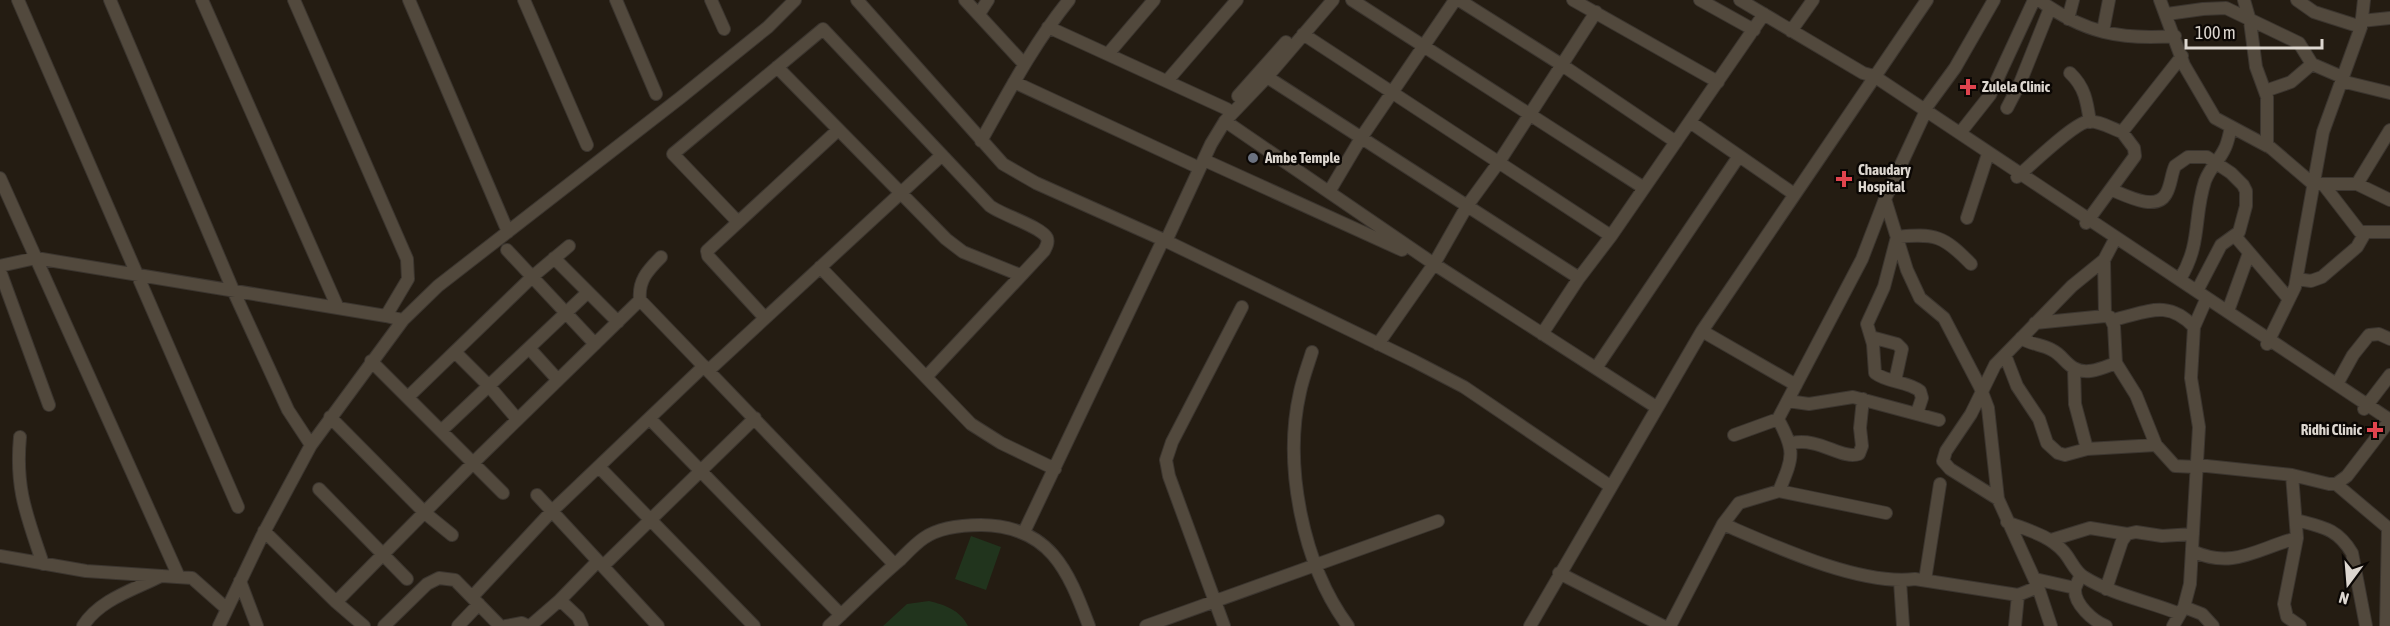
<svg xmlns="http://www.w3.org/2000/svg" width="2390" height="626" viewBox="0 0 2390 626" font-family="'Asap Condensed',sans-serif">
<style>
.green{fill:#21341d}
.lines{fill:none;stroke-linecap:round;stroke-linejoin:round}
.minor-casing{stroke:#3b352f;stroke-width:14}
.minor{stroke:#52493d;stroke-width:12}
.health-dot{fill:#e0444e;stroke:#0b0704;stroke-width:2}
.worship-dot{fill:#6b7280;stroke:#0b0704;stroke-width:2}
.labels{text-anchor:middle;stroke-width:5;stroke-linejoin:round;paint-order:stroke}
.poi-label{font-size:15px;font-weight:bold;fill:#ddd7d0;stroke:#0b0704;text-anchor:start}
</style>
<rect width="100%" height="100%" fill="#241c12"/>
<!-- green -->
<path class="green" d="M 971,536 L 1001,547 L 986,590 L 955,579 Z
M 929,601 C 945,605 960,610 968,626 L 883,626 L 907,604 Z"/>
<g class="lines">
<!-- minor casing -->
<g class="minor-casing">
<path id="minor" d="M 18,0 L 238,507
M 110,0 L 233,290 L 288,410 L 311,445
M 202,0 L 338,308
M 294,0 L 407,259 L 408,279 L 386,316
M 409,0 L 508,232
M 524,0 L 587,145
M 616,0 L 656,94
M 711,0 L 724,29
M 857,0 L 1003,164 L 1036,183 L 1166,241 L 1414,361 L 1464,387 L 1610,486
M 965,0 L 1024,64
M 1352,0 L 1644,188
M 1459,0 L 1562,65 L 1676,142
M 1573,0 L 1718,82
M 1700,0 L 1754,30
M 1740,0 L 1863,73 L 1874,76 L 2390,420
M 2039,0 C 2084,33 2121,40 2175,36
M 2160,0 L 2184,65 L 2215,118 L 2271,148 L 2313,184 L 2357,184 L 2390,200
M 2244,0 L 2250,21 L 2256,67 L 2267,97 L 2267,146
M 2297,0 L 2314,12 L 2361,27
M 979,14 L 988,0
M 2167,14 L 2203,9 L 2226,8 L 2299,43 L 2312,64 L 2342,77
M 2068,19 L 2073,0
M 2361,21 L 2390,18
M 1048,27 L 1227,109
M 1791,31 L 1813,0
M 2103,31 L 2109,0
M 1303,34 L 1611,236
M 1108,54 L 1154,0
M 777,67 L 946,239 L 963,252 L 1020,275
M 2070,73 C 2085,87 2087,102 2090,122
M 1267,77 L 1579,278
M 1167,81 L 1237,0
M 2341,81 L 2390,93
M 1014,82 L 1193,165
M 2265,91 L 2291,82 L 2312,64
M 1238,96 L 1286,42
M 2007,108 L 2020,83 L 2050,8
M 1925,109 L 1955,68 L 1994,0
M 1924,115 L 1885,199 L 1907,270 L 1920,298 L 1944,318 L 1980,387 L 1988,408 L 1998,499 L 2038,587 L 2051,626
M 1225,121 L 1434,264 L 1656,407
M 1690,122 L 1794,194
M 1960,133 L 1990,95 L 2034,0
M 981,141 C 1008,93 1034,43 1069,0
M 1204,160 L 1402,250
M 2017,177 C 2031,165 2071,126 2086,122 C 2097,119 2112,129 2122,132
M 0,178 L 179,577
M 2323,184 L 2360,232 L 2390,232
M 2357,184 L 2390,130
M 2112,190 C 2125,195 2156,212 2166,194 C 2171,186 2171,175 2175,166 L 2188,157 L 2207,157 L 2231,173 L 2243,185 L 2246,191 L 2246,206 L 2239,232 L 2221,245 L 2197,291
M 1329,192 L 1361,138 L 1455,0
M 1967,218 L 1987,157
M 738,222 L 673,154 L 823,29 L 990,206 C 1002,215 1042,227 1047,238 C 1049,243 1046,247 1044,251 L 926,377
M 2086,223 L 2135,156 L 2134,148 L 2122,132 L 2182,56
M 2235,236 L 2289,299
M 1166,241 L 1211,144 L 1225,121 L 1267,77 L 1333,0
M 507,250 L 595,344
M 661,257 C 647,271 638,281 640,300 L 894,564
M 554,258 L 618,322
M 2104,260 L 2105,316
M 0,266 L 36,258 L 386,316 L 403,320
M 820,267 L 971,424 L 1001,443 L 1055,469
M 0,271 L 49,405
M 2180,279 C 2202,243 2193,218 2205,181 C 2211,166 2218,162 2224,150 C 2228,143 2229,135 2231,127
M 2297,279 L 2311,281 L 2322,277 L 2357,247 L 2365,233
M 2228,311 L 2249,253
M 765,318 L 708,256 L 707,251 L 838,130
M 2112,320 C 2146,313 2167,298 2194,327
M 2035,323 L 2105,316 L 2110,317 L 2114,326 L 2116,363 L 2136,395 L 2156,445 L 2175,466 L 2197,467
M 1702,331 L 1796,385
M 1542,334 L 1579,278 L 1611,236 L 1764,14
M 1871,337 L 1897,344 L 1902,349 L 1895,381
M 2021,338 C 2031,345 2042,344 2052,350 C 2061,354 2066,364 2074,368 C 2087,376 2104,367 2116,363
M 1378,344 L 1434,264 L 1467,206 L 1499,162 L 1596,12
M 2267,344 L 2295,287 L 2323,132 L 2361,27 L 2364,0
M 529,348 L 558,380
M 455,352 L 489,386 L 517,419
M 1312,352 C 1308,365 1303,378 1300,392 C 1283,466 1303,565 1348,626
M 2005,355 L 2017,386 L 2039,419 L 2047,443 L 2058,453 L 2065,455 L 2087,449 L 2156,445
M 371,361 L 503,493
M 1596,368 L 1739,156
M 2074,368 L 2075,404 L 2087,449
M 709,370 L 942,155
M 2337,384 L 2353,355 L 2369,335 L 2379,334 L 2390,339
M 408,397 L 532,277 L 569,246
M 1788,401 L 1809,404 L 1853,397 L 1939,420
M 2364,409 L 2390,375
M 1917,413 L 1922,398 L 1920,391 C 1907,381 1888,383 1875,373 L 1873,344 L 1867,324 L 1884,287 L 1897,237 C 1935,233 1944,236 1971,264
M 330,417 L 425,513 L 452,535
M 650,419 L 841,615
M 441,431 L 588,292
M 1734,435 L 1778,419
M 20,437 C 15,489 27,516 43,564
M 1792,443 C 1819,437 1842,460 1859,454 L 1862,446 L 1860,428 L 1863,399
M 2197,465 L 2292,475 L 2329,484 L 2336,484 L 2347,476 L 2387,424
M 599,467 L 754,626
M 2292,475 L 2297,538 L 2284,604 L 2287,617 L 2300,626
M 2336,484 L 2388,528 L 2386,626
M 319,489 L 407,579
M 1779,491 L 1886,513
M 537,495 L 658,626
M 1998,499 L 1950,469 L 1943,461 L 1946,451 L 1971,414 L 1995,365 L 2072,286 L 2104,260 L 2114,241
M 2296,520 C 2322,527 2337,528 2352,553 L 2366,626
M 2007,522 C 2027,530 2049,535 2064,552 C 2071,560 2075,572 2084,577 C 2113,595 2148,601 2180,614
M 1723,524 C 1774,546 1860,586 1915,579 L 2018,595 L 2038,587
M 264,531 L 336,602 L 364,626
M 1024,532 L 1163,240
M 2051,540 L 2090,528 L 2127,534
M 2192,551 C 2234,570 2258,548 2297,538
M 0,556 L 86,571 L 192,578 L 227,609
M 603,566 L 755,418
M 1559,573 L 1663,626
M 2081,575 C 2079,579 2076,585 2075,589 C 2074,604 2093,621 2106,626
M 2035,579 L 2075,588
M 1925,580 L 1940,484
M 240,581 L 257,626
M 1900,581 L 1903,626
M 2106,589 L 2122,541 L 2127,534 L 2136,532 L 2162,536 L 2193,534
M 472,597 L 552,511 L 704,366
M 560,600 L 598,561
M 336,602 L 473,463 L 640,300
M 2184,607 L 2202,614 L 2213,626
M 83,626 C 99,600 133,590 159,577
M 219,626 L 262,536 L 311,445 L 403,320 L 438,286 L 680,98 L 768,27 L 795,0
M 384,626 L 427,584 L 439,578 L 455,580 L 500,626
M 458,626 L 479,604
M 506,626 L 522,623 L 528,626
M 530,626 L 560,600 L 578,617 L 582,626
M 829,626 C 853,604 875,581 900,560 C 907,553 915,544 924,538 C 940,527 962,525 981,525 C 1050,526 1068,570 1089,626
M 1146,626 L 1438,521
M 1224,626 L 1169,476 L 1166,460 L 1172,442 L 1242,307
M 1530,626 L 1702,331 L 1927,0
M 1670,626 L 1723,524 L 1739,503 L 1779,491 C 1793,457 1796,452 1778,419 L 1862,259 L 1885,199
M 2015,626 L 2018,595
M 2173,626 L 2184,607 L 2190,584 L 2199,427 L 2191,378 L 2194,327 L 2205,302"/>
</g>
<!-- minor -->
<use href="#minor" class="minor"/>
</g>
<!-- markers -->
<g class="health-dot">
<path d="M1965 78h6v6h6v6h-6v6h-6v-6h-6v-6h6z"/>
<path d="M1841 170h6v6h6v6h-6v6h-6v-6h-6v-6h6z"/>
<path d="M2372 421h6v6h6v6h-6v6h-6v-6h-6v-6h6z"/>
</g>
<circle class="worship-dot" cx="1253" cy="158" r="6"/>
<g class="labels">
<!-- poi labels -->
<g class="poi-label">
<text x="1982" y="92">Zulela Clinic</text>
<text x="1265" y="163">Ambe Temple</text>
<text x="1858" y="175">Chaudary<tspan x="1858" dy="17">Hospital</tspan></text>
<text x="2362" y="435" text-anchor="end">Ridhi Clinic</text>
</g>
</g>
<!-- north arrow -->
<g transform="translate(2348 584) rotate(196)" stroke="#0b0704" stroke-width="4.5" paint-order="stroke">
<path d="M0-4.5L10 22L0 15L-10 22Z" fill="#ddd7d0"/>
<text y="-9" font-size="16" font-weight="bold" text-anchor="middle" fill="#ddd7d0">N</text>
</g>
<!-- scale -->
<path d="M2186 39v9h136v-9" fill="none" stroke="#ddd7d0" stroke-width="3"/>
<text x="2195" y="39" font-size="18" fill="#ddd7d0" stroke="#0b0704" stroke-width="4.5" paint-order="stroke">100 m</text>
</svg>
